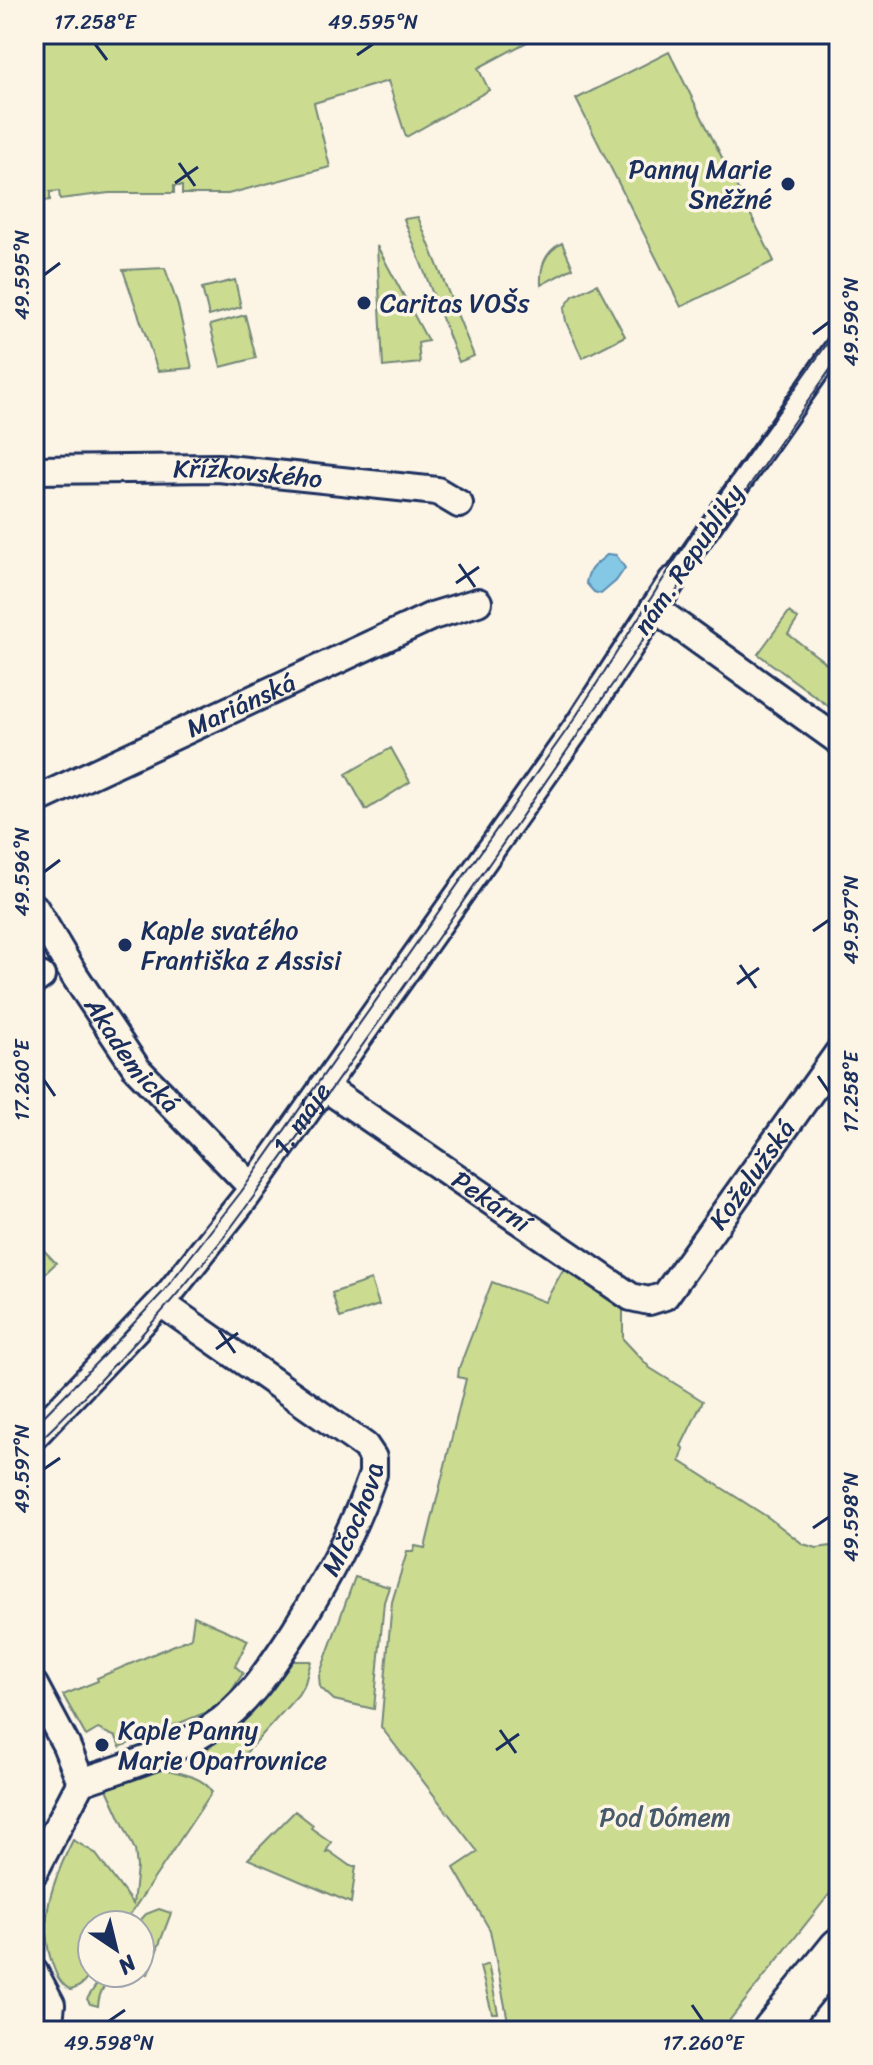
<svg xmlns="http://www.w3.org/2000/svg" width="873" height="2065" viewBox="0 0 873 2065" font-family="Sriracha,sans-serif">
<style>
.green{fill:#cbdc91;stroke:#738678;stroke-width:2}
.water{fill:#84c8e5;stroke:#5a8baf;stroke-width:2}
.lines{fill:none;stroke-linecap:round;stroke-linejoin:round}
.pedestrian-casing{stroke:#1b2f5e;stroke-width:26}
.minor-casing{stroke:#1b2f5e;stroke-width:32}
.secondary-casing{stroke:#1b2f5e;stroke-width:44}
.pedestrian{stroke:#fcf5e5;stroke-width:20}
.minor{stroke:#fcf5e5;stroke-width:26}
.secondary{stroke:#fcf5e5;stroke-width:38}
.tram{stroke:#1b2f5e;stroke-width:2}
.ticks{fill:none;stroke:#1b2f5e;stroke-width:3}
.poi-dot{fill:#1b2f5e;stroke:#fcf5e5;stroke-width:3}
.labels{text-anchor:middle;stroke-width:7;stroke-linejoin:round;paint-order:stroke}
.poi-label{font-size:26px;fill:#1b2f5e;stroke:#fcf5e5;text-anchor:start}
.street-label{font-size:26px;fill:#1b2f5e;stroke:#fcf5e5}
.park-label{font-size:26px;fill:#475a6b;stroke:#fcf5e5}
.neatline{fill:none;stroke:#1b2f5e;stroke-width:3}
.ticks-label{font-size:20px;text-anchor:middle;fill:#1b2f5e}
</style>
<rect width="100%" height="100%" fill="#fcf5e5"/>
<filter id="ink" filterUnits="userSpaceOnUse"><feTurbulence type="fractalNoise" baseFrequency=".0125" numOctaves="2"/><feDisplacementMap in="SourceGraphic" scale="16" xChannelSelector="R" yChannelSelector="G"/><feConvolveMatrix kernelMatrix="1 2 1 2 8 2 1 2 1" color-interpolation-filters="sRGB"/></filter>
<g filter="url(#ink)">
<!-- green -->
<path class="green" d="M 34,34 L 542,34 L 478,68 L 489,90 L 406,137 L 388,81 L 314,103 L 330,167 L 228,194 L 182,194 L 182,186 L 174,186 L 174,193 L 109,193 L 60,199 L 59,191 L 50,192 L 50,200 L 34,202 Z
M 669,52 L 774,261 L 681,307 L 576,99 Z
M 418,217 L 474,356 L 459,362 L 404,219 Z
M 562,243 L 573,268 L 541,285 C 540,266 545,252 562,243 Z
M 377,246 L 428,341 L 418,343 L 420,363 L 383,367 Z
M 165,268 L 178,306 L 192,368 L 158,371 L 123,270 Z
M 235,280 L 241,307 L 209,316 L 202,288 Z
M 597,284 L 625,336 L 582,358 L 566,322 L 564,308 L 573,296 Z
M 245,315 L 256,358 L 221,367 L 210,325 Z
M 789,612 L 798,619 L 788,634 L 839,673 L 839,714 L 758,654 Z
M 391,748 L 410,782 L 366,810 L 346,774 Z
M 34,1240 L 56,1263 L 34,1284 Z
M 564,1268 L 623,1306 L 623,1339 L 650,1368 L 703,1401 L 681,1446 L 684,1449 L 680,1461 L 769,1518 L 803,1544 L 817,1548 L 839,1545 L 839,1882 L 721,2031 L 510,2031 L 490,1930 L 454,1868 L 478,1852 L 381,1727 L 392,1602 L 407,1552 L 413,1552 L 415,1546 L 425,1548 L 466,1379 L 458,1377 L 459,1368 L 492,1282 L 545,1302 Z
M 371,1280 L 379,1305 L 340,1318 L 332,1293 Z
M 355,1577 L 389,1587 L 384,1602 L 374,1709 L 334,1700 L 320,1687 L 319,1676 Z
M 194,1616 L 248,1640 L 235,1666 L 243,1673 L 222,1706 L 120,1747 L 116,1737 L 98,1729 L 86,1736 L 63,1695 L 98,1681 L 97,1678 L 191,1638 Z
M 288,1661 L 311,1661 L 305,1683 L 298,1695 L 235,1765 C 220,1765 209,1755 199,1744 Z
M 156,1768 C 174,1772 203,1775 212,1792 L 123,1925 L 92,1925 C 92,1949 99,1982 71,1990 C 59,1984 55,1972 51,1960 C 38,1918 54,1878 73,1840 L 95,1853 L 133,1904 L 137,1867 L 135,1850 L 107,1789 L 131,1773 Z
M 295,1811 L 313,1825 L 311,1828 L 331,1842 L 326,1852 L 329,1851 L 350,1866 L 356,1866 L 351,1903 L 248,1859 Z
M 159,1909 L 171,1913 L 148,1974 L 140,1972 L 140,1925 L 136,1925 L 146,1914 Z
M 488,1964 L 498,2013 L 492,2013 L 480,1967 Z
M 104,1973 L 125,1973 C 108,1978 99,1989 98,2006 L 90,2004 L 87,1999 Z"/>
<!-- water -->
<path class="water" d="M 608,554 L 616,555 L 625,568 L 616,581 L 601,594 L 594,592 L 586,583 C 589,566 596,565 608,554 Z"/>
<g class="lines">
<!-- pedestrian casing -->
<g class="pedestrian-casing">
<path id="pedestrian" d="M 672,581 L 839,342"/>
</g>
<!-- minor casing -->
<g class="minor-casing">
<g id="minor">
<path id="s1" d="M 34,470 L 218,468 L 437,491 L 459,504"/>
<path d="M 654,608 L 839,741"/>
<path id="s2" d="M 34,801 L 432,616 L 478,602"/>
<path id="s3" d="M 34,907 L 75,976 L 137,1069 L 252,1187"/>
<path d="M 34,981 L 41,976"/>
<path id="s4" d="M 323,1086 L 631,1297 L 649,1301 L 665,1296 L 839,1052"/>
<path id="s5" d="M 34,1436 L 168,1295 L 246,1197 L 578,726 L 672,581"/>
<path d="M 34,1685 L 66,1745 L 81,1782"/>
<path id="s6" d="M 34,1872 L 81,1782 C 125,1767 171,1754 211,1728 C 248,1704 270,1668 294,1632 C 326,1580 353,1532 373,1474 L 373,1458 L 365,1446 L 161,1303"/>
<path d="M 34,1972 L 51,2004 L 48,2031"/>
</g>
</g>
<!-- secondary casing -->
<g class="secondary-casing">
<path id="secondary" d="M 772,2031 L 839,1948"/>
</g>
<!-- pedestrian -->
<use href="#pedestrian" class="pedestrian"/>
<!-- minor -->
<use href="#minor" class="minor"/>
<!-- secondary -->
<use href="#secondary" class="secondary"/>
<!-- tram -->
<path class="tram" d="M 34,1426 L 103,1356 L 163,1292 L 241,1192 L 573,721 L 693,532 L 839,327
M 34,1446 C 102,1381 165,1311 224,1237 C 437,949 633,649 839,357"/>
</g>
</g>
<!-- ticks -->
<path class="ticks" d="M 95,44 L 107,60M 357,55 L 373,44M 179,163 L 195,186M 175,183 L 198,167M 44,275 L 60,263M 813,334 L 829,322M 459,564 L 475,587M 456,583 L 479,567M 44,872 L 60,860M 813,931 L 829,920M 740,965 L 756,988M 737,984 L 759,968M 818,1076 L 829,1092M 44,1080 L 55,1096M 219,1330 L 235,1353M 216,1349 L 238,1333M 44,1469 L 60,1458M 813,1528 L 829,1517M 500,1730 L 516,1753M 496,1750 L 519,1734M 692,2005 L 703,2021M 109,2021 L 125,2010"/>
<!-- markers -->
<g class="poi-dot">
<circle cx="788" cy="184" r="8"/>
<circle cx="364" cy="303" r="8"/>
<circle cx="125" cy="945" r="8"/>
<circle cx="102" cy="1745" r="8"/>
</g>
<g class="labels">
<!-- poi labels -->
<g class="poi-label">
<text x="772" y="178" text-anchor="end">Panny Marie<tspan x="772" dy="30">Sněžné</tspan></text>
<text x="380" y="312">Caritas VOŠs</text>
<text x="141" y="939">Kaple svatého<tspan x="141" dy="30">Františka z Assisi</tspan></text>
<text x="118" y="1739">Kaple Panny<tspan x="118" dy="30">Marie Opatrovnice</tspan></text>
</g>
<!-- street labels -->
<g class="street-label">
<text dy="9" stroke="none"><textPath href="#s1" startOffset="214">Křížkovského</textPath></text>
<text transform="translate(688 559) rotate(-56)" y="9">nám. Republiky</text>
<text dy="9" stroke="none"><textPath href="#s2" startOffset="228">Mariánská</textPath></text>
<text dy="9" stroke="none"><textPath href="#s3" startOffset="178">Akademická</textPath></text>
<text dy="9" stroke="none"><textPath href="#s5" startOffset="416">1. máje</textPath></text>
<text dy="9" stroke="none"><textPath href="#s4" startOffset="558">Koželužská</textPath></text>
<text dy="9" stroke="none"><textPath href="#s4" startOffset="204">Pekární</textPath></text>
<text dy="9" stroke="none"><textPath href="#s6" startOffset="498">Mlčochova</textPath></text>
</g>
<!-- park labels -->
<g class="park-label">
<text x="665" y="1826">Pod Dómem</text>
</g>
</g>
<!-- margin -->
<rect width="873" height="2065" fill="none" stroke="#fcf5e5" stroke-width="88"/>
<!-- north arrow -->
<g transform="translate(116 1949) rotate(145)"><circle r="38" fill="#fcf5e5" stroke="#a2a6af" stroke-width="2"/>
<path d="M0-6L14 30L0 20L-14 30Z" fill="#1b2f5e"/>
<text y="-12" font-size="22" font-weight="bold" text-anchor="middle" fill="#1b2f5e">N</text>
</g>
<rect x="44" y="44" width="785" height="1977" class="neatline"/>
<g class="ticks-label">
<text x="95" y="29">17.258°E</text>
<text x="373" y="29">49.595°N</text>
<text transform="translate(22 275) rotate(-90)" y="7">49.595°N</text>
<text transform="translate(851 322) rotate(-90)" y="7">49.596°N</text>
<text transform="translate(22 872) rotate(-90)" y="7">49.596°N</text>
<text transform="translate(851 920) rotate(-90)" y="7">49.597°N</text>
<text transform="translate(22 1080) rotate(-90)" y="7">17.260°E</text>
<text transform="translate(851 1092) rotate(-90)" y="7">17.258°E</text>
<text transform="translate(22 1469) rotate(-90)" y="7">49.597°N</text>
<text transform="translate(851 1517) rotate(-90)" y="7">49.598°N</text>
<text x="109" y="2050">49.598°N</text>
<text x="703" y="2050">17.260°E</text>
</g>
</svg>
